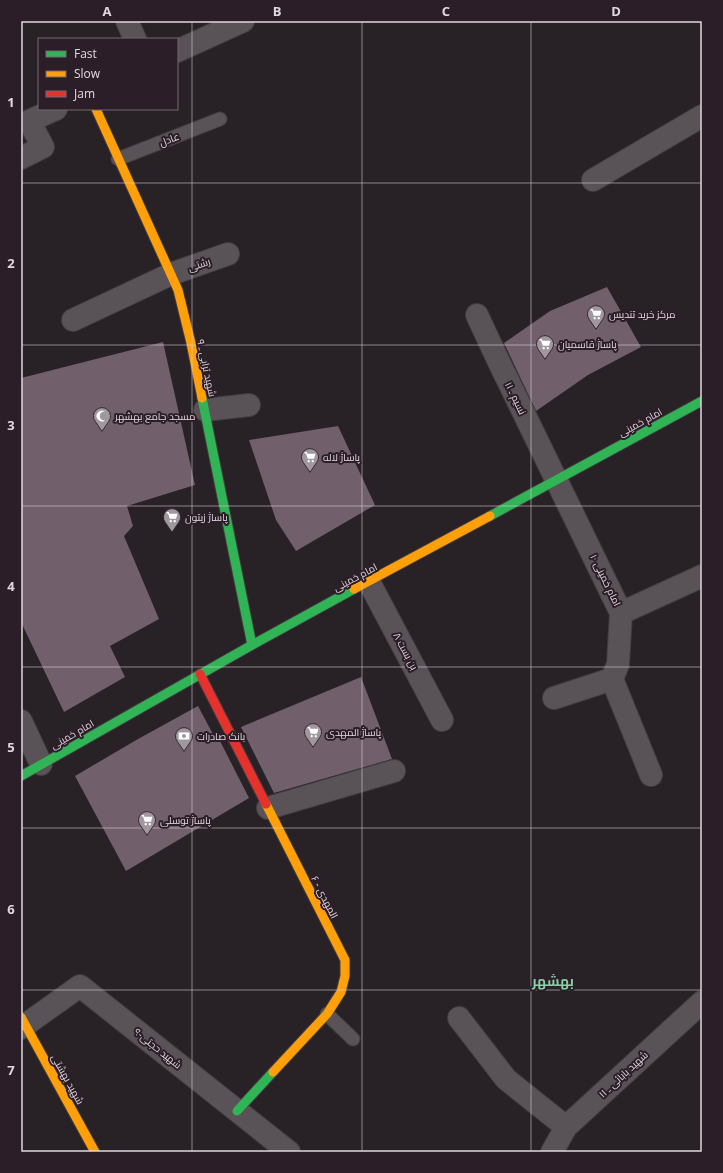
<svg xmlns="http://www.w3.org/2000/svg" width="723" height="1173" viewBox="0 0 723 1173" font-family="'Open Sans',Cairo,sans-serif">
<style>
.building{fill:#715f6c}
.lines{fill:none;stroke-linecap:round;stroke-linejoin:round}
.lane-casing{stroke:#433d41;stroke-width:15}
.street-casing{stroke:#433d41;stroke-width:24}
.fast-casing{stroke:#433d41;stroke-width:11}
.slow-casing{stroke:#433d41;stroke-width:11}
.jam-casing{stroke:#433d41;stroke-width:11}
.lane{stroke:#595357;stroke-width:13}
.street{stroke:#595357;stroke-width:22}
.fast{stroke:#30b455;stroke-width:9}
.slow{stroke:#ff9f0a;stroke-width:9}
.jam{stroke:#e5322d;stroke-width:9}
.grid{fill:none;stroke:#e1d7de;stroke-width:1;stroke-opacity:0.55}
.labels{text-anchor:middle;stroke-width:4;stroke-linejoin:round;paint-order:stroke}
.street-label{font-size:10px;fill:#e1d7de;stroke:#2c1e28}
.poi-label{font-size:10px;fill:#e1d7de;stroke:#2c1e28;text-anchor:start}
.district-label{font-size:14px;font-weight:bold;fill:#86d2a5;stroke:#2c1e28}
.neatline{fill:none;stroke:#e1d7de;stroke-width:1.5}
.grid-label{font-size:13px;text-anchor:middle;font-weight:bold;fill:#e1d7de}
</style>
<rect width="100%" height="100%" fill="#282227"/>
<!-- building -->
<path class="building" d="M 607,287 L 641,347 L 588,375 L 536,411 L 504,343 L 550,311 Z
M 163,342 L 195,485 L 127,506 L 133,526 L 124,536 L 159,619 L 110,646 L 125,677 L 64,712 L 21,622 L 21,378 Z
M 338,426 L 375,505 L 296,551 L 276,520 L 249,440 Z
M 361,677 L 392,759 L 274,793 L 241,727 Z
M 198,706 L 215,738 L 218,737 L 249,798 L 126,871 L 75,776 L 138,739 Z"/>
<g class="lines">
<!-- lane casing -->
<g class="lane-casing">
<path id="lane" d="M 118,159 L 220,119
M 327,1014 L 353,1039"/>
</g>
<!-- street casing -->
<g class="street-casing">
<path id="street" d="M 127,21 L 135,39
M 177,51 L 243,21
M 21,158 L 43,147 L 29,121 L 56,109
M 593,180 L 702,116
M 477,315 L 497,358 L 621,613 L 618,664 L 612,679 L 651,775
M 73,320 L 171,274 L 228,254
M 205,410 L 249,405
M 369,582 L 442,720
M 621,613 L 702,576
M 554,698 L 612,679
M 21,721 L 41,764
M 268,808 L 394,771
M 459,1018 L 506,1079 L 566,1127
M 21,1028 L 80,986 L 289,1152
M 552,1152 L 566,1127 L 702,1002"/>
</g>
<!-- fast casing -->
<g class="fast-casing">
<path id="fast" d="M 202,398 L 252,645
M 490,516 L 702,401
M 21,776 L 252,645 L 354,589
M 237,1111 L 273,1072"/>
</g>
<!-- slow casing -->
<g class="slow-casing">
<path id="slow" d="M 96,109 L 178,290 L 191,343 L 202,398
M 354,589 L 490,516
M 266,804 L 345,960 L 345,976 L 341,992 L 327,1014 L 273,1072
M 21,1017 L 95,1152"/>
</g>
<!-- jam casing -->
<g class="jam-casing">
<path id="jam" d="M 200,674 L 266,804"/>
</g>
<!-- lane -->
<use href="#lane" class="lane"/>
<!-- street -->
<use href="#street" class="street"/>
<!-- fast -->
<use href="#fast" class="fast"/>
<!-- slow -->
<use href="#slow" class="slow"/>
<!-- jam -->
<use href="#jam" class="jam"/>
</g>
<!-- grid -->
<path class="grid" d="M 192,21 L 192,1152M 362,21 L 362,1152M 531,21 L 531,1152M 21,183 L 702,183M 21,345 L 702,345M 21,506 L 702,506M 21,667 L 702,667M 21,828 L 702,828M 21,990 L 702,990"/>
<!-- icons -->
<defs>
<g id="supermarket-pin" transform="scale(0.9)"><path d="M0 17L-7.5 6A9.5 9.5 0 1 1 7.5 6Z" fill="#a0989e" stroke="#2c1e28"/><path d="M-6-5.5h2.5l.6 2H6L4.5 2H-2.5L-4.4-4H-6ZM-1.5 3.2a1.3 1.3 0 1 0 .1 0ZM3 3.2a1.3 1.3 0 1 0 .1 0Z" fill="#fff"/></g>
<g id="mosque-pin" transform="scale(0.9)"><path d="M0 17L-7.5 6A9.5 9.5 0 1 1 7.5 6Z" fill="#a0989e" stroke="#2c1e28"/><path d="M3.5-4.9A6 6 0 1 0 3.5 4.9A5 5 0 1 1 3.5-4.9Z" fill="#fff"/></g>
<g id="bank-pin" transform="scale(0.9)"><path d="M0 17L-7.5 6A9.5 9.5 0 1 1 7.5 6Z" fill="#a0989e" stroke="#2c1e28"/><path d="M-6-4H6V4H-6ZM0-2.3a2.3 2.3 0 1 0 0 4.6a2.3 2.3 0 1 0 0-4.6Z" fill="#fff"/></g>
</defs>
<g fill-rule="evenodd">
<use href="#supermarket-pin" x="596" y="314"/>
<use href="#supermarket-pin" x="545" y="344"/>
<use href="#mosque-pin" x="102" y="416"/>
<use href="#supermarket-pin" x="310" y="457"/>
<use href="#supermarket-pin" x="172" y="517"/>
<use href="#supermarket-pin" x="313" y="732"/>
<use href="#bank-pin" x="184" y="736"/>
<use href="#supermarket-pin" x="147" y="820"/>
</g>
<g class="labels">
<!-- street labels -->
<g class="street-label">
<text transform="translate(169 139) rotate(-21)" y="4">عادل</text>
<text transform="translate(199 264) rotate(-19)" y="4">رشتی</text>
<text transform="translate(207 368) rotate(78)" y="4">شهید ترابی ـ ۹</text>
<text transform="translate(516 398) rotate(64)" y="4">نسیم ـ ۱۱</text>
<text transform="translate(640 422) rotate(-29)" y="4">امام خمینی</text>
<text transform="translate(355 577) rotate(-28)" y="4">امام خمینی</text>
<text transform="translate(606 580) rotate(64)" y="4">امام خمینی ۱۰</text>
<text transform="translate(406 651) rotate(62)" y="4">بن بست ۸</text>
<text transform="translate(72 734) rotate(-30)" y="4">امام خمینی</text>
<text transform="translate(325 897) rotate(63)" y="4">المهدی - ۶</text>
<text transform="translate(158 1048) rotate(39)" y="4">شهید حجتی-۹</text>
<text transform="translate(623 1074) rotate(-43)" y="4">شهید بابائی ـ ۱۱</text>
<text transform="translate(68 1079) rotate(61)" y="4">شهید بهشتی</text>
</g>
<!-- poi labels -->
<g class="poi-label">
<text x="609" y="318">مرکز خرید تندیس</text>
<text x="558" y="348">پاساژ قاسمیان</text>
<text x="115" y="420">مسجد جامع بهشهر</text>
<text x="323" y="461">پاساژ لاله</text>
<text x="185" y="521">پاساژ زیتون</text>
<text x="326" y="736">پاساژ المهدی</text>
<text x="197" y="740">بانک صادرات</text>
<text x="160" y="824">پاساژ توسلی</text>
</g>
<!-- district labels -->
<g class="district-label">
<text x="553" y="986">بهشهر</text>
</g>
</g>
<!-- border -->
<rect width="723" height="1173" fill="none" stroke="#2c1e28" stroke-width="44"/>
<!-- legend -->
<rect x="38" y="38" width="140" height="72" fill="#2c1e28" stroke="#746871"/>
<rect x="46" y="51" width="20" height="6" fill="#30b455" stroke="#746871"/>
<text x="74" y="58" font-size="12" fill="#e1d7de">Fast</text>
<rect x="46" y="71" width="20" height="6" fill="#ff9f0a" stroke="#746871"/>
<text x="74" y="78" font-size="12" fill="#e1d7de">Slow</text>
<rect x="46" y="91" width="20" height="6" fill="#e5322d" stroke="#746871"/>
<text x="74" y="98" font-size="12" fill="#e1d7de">Jam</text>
<rect x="22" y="22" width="679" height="1129" class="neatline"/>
<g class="grid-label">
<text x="107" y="16">A</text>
<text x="277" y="16">B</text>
<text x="446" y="16">C</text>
<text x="616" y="16">D</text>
<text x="11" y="107">1</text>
<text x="11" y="268">2</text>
<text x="11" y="430">3</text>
<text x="11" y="591">4</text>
<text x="11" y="752">5</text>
<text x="11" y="914">6</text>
<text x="11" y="1075">7</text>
</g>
</svg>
